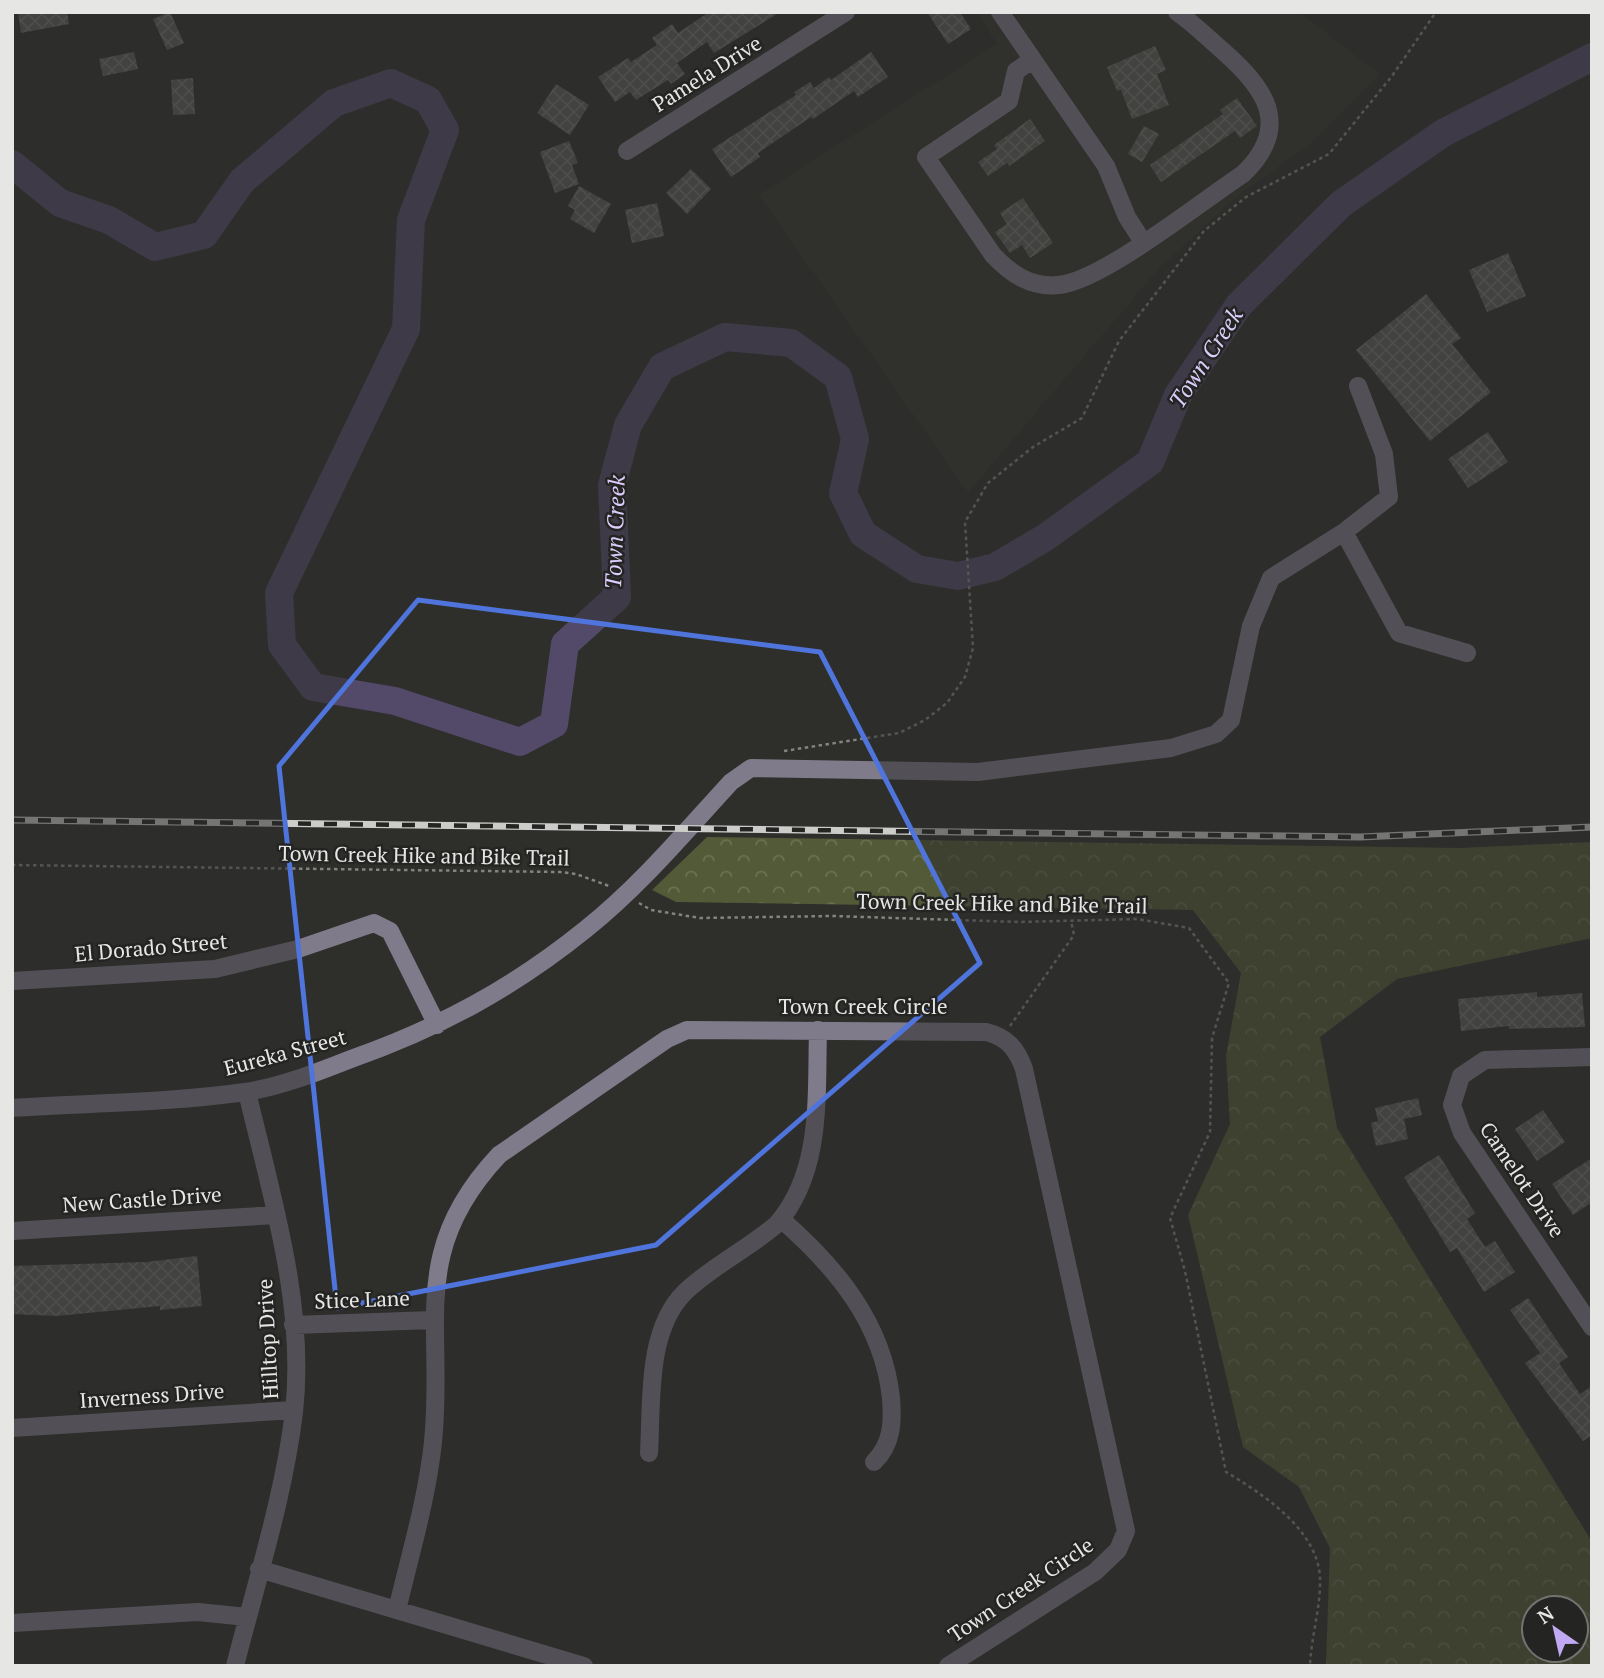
<svg xmlns="http://www.w3.org/2000/svg" width="1604" height="1678" viewBox="0 0 1604 1678" font-family="'PT Serif',serif">
<style>
.built{fill:#34362d}
.forest{fill:url(#forest-crowns);fill-rule:evenodd}
.lines{fill:none;stroke-linecap:round;stroke-linejoin:round}
.river{stroke:#534969;stroke-width:28}
.building{fill:url(#building-cross-hatch)}
.path{stroke:#838381;stroke-width:2.5;stroke-dasharray:3.5 3.5;stroke-linecap:butt}
.minor{stroke:#7f7b8a;stroke-width:18}
.rail-casing{stroke:#cccdca;stroke-width:7}
.rail{stroke:#242522;stroke-width:4.5;stroke-dasharray:13;stroke-linecap:butt}
.marked{fill:none;stroke:#4f74db;stroke-width:5;stroke-linejoin:round}
.labels{text-anchor:middle;stroke-width:5;stroke-linejoin:round;paint-order:stroke}
.street-label{font-size:21px;fill:#e6e7e5;stroke:#242522}
.water-label{font-size:23px;font-style:italic;fill:#dbccfb;stroke:#242522}
</style>
<defs>
<pattern id="forest-crowns" width="20" height="18" patternUnits="userSpaceOnUse" patternTransform="scale(1.75)"><rect width="20" height="18" fill="#525a37"/><path d="M2 6a3 3 0 1 1 6 0M12 15a3 3 0 1 1 6 0" fill="none" stroke="#6b7254"/></pattern>
<pattern id="building-cross-hatch" width="8" height="8" patternUnits="userSpaceOnUse" patternTransform="scale(1.75)"><rect width="8" height="8" fill="#5b5c59"/><path d="M0 0l8 8M0 8l8-8" fill="none" stroke="#737371"/></pattern>
</defs>
<rect width="100%" height="100%" fill="#2e2e2b"/>
<!-- built -->
<path class="built" d="M 977,12 L 1299,12 L 1379,74 L 1312,143 L 1242,192 L 1161,266 L 968,492 L 759,195 L 997,44 Z"/>
<!-- forest -->
<path class="forest" d="M 707,837 L 1460,848 L 1592,842 L 1592,938 L 1397,979 L 1320,1037 L 1337,1128 L 1592,1542 L 1592,1666 L 1326,1666 L 1330,1548 L 1299,1487 L 1243,1447 L 1188,1215 L 1230,1124 L 1226,1056 L 1241,973 L 1193,910 L 676,902 L 652,890 ZM 1534,1608 L 1576,1608 L 1576,1650 L 1534,1650 Z"/>
<g class="lines">
<!-- river -->
<path class="river" d="M 12,164 L 60,203 L 109,220 L 155,247 L 204,235 L 242,181 L 334,103 L 391,83 L 428,100 L 445,130 L 411,220 L 406,329 L 279,593 L 282,645 L 313,687 L 395,701 L 520,742 L 554,724 L 565,644 L 617,597 L 612,485 L 628,425 L 662,367 L 725,337 L 791,343 L 838,377 L 855,439 L 843,493 L 863,534 L 917,569 L 958,576 L 995,567 L 1046,537 L 1150,462 L 1178,395 L 1239,305 L 1341,204 L 1443,133 L 1592,57"/>
</g>
<!-- building -->
<path class="building" d="M 18,12 L 67,12 L 69,24 L 21,33 Z
M 170,12 L 184,43 L 167,50 L 153,19 Z
M 709,12 L 780,12 L 714,53 L 707,42 L 677,63 L 685,74 L 671,84 L 668,80 L 636,100 L 630,92 L 615,102 L 598,77 L 628,58 L 631,62 L 657,45 L 652,38 L 672,24 L 678,33 Z
M 927,12 L 960,12 L 971,29 L 948,44 Z
M 1155,46 L 1166,70 L 1157,74 L 1169,105 L 1132,119 L 1121,90 L 1117,91 L 1107,67 Z
M 134,52 L 138,69 L 103,76 L 99,59 Z
M 871,52 L 888,77 L 858,97 L 854,91 L 813,119 L 811,117 L 758,153 L 760,157 L 731,177 L 712,149 L 796,95 L 794,92 L 810,82 L 814,88 L 829,77 L 831,80 Z
M 193,78 L 195,114 L 173,115 L 171,80 Z
M 556,84 L 589,105 L 570,135 L 537,113 Z
M 1237,98 L 1257,126 L 1240,138 L 1235,131 L 1161,182 L 1150,165 L 1223,114 L 1220,110 Z
M 1030,119 L 1045,141 L 1009,166 L 1007,163 L 988,176 L 978,162 L 997,149 L 994,145 Z
M 1144,126 L 1159,134 L 1142,162 L 1128,154 Z
M 569,141 L 578,163 L 572,165 L 579,184 L 555,193 L 540,152 Z
M 691,169 L 711,189 L 687,214 L 666,193 Z
M 579,186 L 611,204 L 594,233 L 570,219 L 575,210 L 568,206 Z
M 1023,198 L 1053,243 L 1030,258 L 1022,245 L 1010,253 L 995,232 L 1007,224 L 1000,213 Z
M 657,203 L 664,236 L 632,243 L 625,210 Z
M 1508,253 L 1526,296 L 1487,312 L 1469,270 Z
M 1426,294 L 1461,338 L 1452,344 L 1491,392 L 1430,441 L 1356,350 Z
M 1488,432 L 1508,462 L 1468,488 L 1448,459 Z
M 1537,992 L 1537,997 L 1582,993 L 1585,1027 L 1509,1029 L 1509,1026 L 1461,1031 L 1458,999 Z
M 1418,1098 L 1422,1115 L 1404,1119 L 1408,1139 L 1376,1146 L 1371,1123 L 1378,1121 L 1375,1108 Z
M 1543,1110 L 1565,1142 L 1537,1161 L 1515,1129 Z
M 1439,1155 L 1475,1213 L 1467,1219 L 1485,1247 L 1495,1241 L 1515,1272 L 1484,1292 L 1457,1248 L 1450,1252 L 1404,1177 Z
M 1592,1158 L 1592,1202 L 1573,1215 L 1552,1184 Z
M 197,1256 L 202,1306 L 160,1310 L 160,1306 L 57,1316 L 12,1314 L 12,1266 L 146,1262 Z
M 1528,1298 L 1568,1357 L 1559,1363 L 1580,1394 L 1592,1386 L 1592,1435 L 1583,1441 L 1525,1363 L 1540,1353 L 1510,1310 Z"/>
<g class="lines">
<!-- path -->
<path class="path" d="M 784,751 L 899,733 L 925,720 L 947,703 L 965,677 L 973,648 L 965,522 L 988,483 L 1033,447 L 1082,418 L 1119,341 L 1204,231 L 1246,197 L 1329,154 L 1392,76 L 1436,12
M 12,865 L 560,872 L 576,874 L 609,886
M 639,903 L 651,910 L 700,918 L 833,916 L 1019,922 L 1137,919 L 1189,928 L 1229,983 L 1212,1038 L 1210,1132 L 1170,1218 L 1185,1271 L 1226,1472 C 1263,1494 1318,1530 1320,1578 C 1321,1607 1311,1637 1310,1666
M 1010,1026 L 1074,935 L 1071,921"/>
<!-- minor -->
<path class="minor" d="M 1000,12 L 1106,166 L 1127,217 L 1143,242
M 1032,60 L 1016,71 L 1009,101 L 926,157 L 993,255 C 1011,274 1031,288 1059,285 C 1102,281 1202,201 1243,174 C 1293,126 1265,88 1223,51 C 1208,38 1194,24 1177,12
M 627,151 L 846,12
M 1344,532 L 1399,633 L 1467,653
M 12,981 L 215,969 L 298,949 L 374,923 L 390,931 L 437,1025
M 1592,1057 L 1485,1060 L 1461,1076 L 1452,1105 L 1462,1133 L 1592,1327
M 12,1108 C 89,1103 168,1103 245,1092 C 280,1087 318,1072 351,1059 C 439,1028 513,988 586,929 C 639,887 685,832 731,782 L 751,768 L 978,772 L 1171,748 L 1216,734 L 1231,720 L 1251,626 L 1271,578 L 1344,532 L 1389,497 L 1384,454 L 1358,386
M 781,1219 C 836,1267 883,1323 891,1398 C 893,1423 892,1444 874,1462
M 12,1231 L 275,1215
M 293,1325 L 433,1320
M 12,1428 L 294,1410
M 649,1453 C 652,1403 646,1330 685,1292 C 712,1266 748,1249 777,1224 C 823,1171 816,1095 818,1030
M 259,1569 L 584,1666
M 397,1610 C 410,1555 427,1499 433,1442 C 445,1325 407,1253 499,1155 L 667,1039 L 687,1030 L 986,1032 C 1007,1037 1017,1049 1024,1069 L 1126,1531 L 1118,1550 L 1095,1572 L 948,1666
M 12,1623 L 198,1612 L 247,1617
M 235,1666 C 256,1583 284,1496 294,1412 C 306,1305 271,1194 247,1092"/>
<!-- rail casing -->
<g class="rail-casing">
<path id="rail" d="M 12,820 L 1360,837 L 1592,827"/>
</g>
<!-- rail -->
<use href="#rail" class="rail"/>
</g>
<!-- marked area -->
<path d="M0 0H1604V1678H0ZM 418,600 L 820,652 L 980,963 L 656,1245 L 337,1308 L 279,766 Z" fill="#2e2e2b" fill-opacity=".55" fill-rule="evenodd"/>
<path class="marked" d="M 418,600 L 820,652 L 980,963 L 656,1245 L 337,1308 L 279,766 Z"/>
<g class="labels">
<!-- street labels -->
<g class="street-label">
<text transform="translate(707 74) rotate(-32)" y="7">Pamela Drive</text>
<text transform="translate(424 856) rotate(1)" y="7">Town Creek Hike and Bike Trail</text>
<text transform="translate(1002 904) rotate(1)" y="7">Town Creek Hike and Bike Trail</text>
<text transform="translate(151 948) rotate(-5)" y="7">El Dorado Street</text>
<text x="863" y="1014">Town Creek Circle</text>
<text transform="translate(285 1053) rotate(-15)" y="7">Eureka Street</text>
<text transform="translate(1522 1180) rotate(56)" y="7">Camelot Drive</text>
<text transform="translate(142 1200) rotate(-4)" y="7">New Castle Drive</text>
<text transform="translate(362 1300) rotate(-2)" y="7">Stice Lane</text>
<text transform="translate(268 1339) rotate(-93)" y="7">Hilltop Drive</text>
<text transform="translate(152 1396) rotate(-4)" y="7">Inverness Drive</text>
<text transform="translate(1021 1590) rotate(-34)" y="7">Town Creek Circle</text>
</g>
<!-- water labels -->
<g class="water-label">
<text transform="translate(1206 358) rotate(-57)" y="8">Town Creek</text>
<text transform="translate(615 532) rotate(-88)" y="8">Town Creek</text>
</g>
</g>
<!-- border -->
<rect width="1604" height="1678" fill="none" stroke="#e6e7e5" stroke-width="28"/>
<!-- north arrow -->
<g transform="translate(1555 1629) rotate(326)"><circle r="33" fill="#242522" stroke="#727370" stroke-width="2"/>
<path d="M0-5L12 26L0 18L-12 26Z" fill="#c1a8f3"/>
<text y="-10" font-size="19" font-weight="bold" text-anchor="middle" fill="#e6e7e5">N</text>
</g>
</svg>
